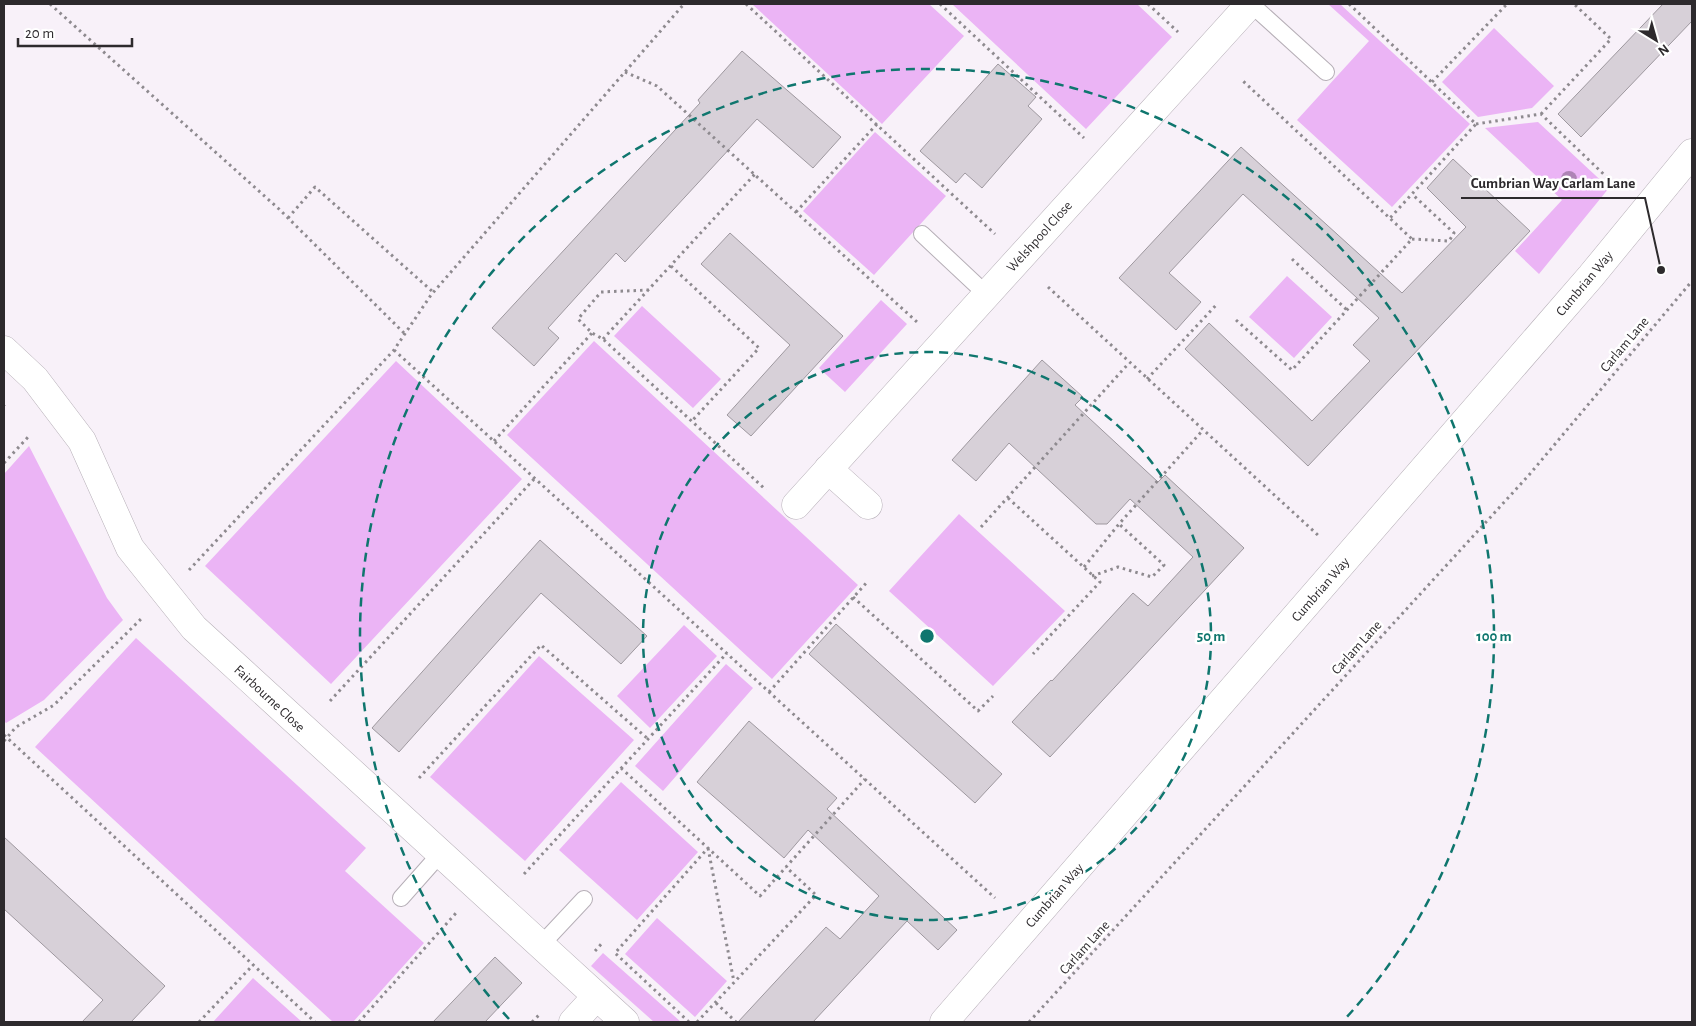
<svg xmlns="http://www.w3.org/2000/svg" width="1696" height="1026" viewBox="0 0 1696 1026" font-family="'Alegreya Sans',sans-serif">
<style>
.green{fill:#ebb4f5}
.building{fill:#d7d0d8;stroke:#9e989f}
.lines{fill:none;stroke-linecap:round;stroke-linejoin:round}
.service-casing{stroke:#b6afb7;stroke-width:18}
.minor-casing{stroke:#b6afb7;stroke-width:29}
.tertiary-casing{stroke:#b6afb7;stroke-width:29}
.path{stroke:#8e8a8f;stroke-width:3;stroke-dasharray:2.5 4;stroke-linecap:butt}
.service{stroke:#fff;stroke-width:16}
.minor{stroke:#fff;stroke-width:28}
.tertiary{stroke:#fff;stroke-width:28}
.tree{fill:#ae84b5}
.ring{fill:none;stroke:#0f766e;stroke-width:2.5;stroke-dasharray:9 6}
.labels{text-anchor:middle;stroke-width:5;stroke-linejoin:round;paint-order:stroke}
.street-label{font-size:14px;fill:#2d2a2d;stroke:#fff}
.centre{fill:#0f766e;stroke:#fff;stroke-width:2.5}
.ring-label{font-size:15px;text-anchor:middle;font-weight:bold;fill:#0f766e;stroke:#fff;stroke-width:5;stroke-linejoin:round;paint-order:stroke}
.leader{fill:none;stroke:#2d2a2d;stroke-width:2}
.callout-dot{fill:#2d2a2d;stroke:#fff;stroke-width:2}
.callout-label{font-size:15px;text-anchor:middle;font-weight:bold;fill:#2d2a2d;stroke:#fff;stroke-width:5;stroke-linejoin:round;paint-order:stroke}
</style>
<rect width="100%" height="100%" fill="#f8f1f9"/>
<!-- green -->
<path class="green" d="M 752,4 L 929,4 L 964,36 L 882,124 Z
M 952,4 L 1137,4 L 1172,37 L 1086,129 Z
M 1328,4 L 1340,4 L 1470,124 L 1392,207 L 1297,120 L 1369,41 Z
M 1494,28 L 1554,86 L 1532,108 L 1478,117 L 1442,82 Z
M 1538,122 L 1609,188 L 1539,274 L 1515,251 L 1562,200 L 1485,128 Z
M 875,132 L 946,196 L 874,275 L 803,211 Z
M 1287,276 L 1332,317 L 1294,358 L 1249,317 Z
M 881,300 L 907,324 L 845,392 L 819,368 Z
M 642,306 L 721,379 L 693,408 L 614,336 Z
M 594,341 L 858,585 L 772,679 L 507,435 Z
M 396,361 L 522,479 L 331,684 L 205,566 Z
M 29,446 L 107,598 L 123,620 L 44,700 L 6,723 L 4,721 L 4,474 Z
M 959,514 L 1065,611 L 993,686 L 889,591 Z
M 684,625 L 717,656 L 650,728 L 617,696 Z
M 136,638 L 366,848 L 345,871 L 424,943 L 353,1022 L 333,1022 L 35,747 Z
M 539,656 L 634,740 L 525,861 L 430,777 Z
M 726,664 L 753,688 L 663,791 L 635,766 Z
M 621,782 L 698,852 L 637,920 L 559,850 Z
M 657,918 L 727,981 L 695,1017 L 625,954 Z
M 603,953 L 681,1022 L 654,1022 L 591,966 Z
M 253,978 L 302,1022 L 213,1022 Z"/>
<!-- building -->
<path class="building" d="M 1663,4 L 1692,4 L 1692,21 L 1581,137 L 1558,114 Z
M 742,51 L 841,137 L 813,168 L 757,119 L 625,262 L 616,253 L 548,328 L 559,338 L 534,366 L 492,328 L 700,103 L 698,100 Z
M 998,64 L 1036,97 L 1028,106 L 1042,119 L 982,188 L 965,173 L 956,183 L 920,151 Z
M 1241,147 L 1402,293 L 1466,227 L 1427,188 L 1453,159 L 1530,231 L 1308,466 L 1185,349 L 1209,323 L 1312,421 L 1370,361 L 1353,345 L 1379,318 L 1243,194 L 1169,273 L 1201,302 L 1176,330 L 1119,278 Z
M 730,233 L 843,336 L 751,436 L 727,415 L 790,345 L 701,264 Z
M 1042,360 L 1083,397 L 1075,405 L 1158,482 L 1165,475 L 1244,548 L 1050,757 L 1012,722 L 1051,680 L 1052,681 L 1133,593 L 1148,606 L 1193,557 L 1130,499 L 1107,524 L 1096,524 L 1009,443 L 976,481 L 952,460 Z
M 540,540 L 647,636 L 621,664 L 541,593 L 399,752 L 372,728 Z
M 836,624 L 1002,774 L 975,803 L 809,654 Z
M 749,721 L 837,798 L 827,809 L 957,930 L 938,950 L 907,921 L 813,1022 L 738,1022 L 826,927 L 840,939 L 879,896 L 808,830 L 784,858 L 697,782 Z
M 4,837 L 165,986 L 131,1022 L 82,1022 L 103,1000 L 4,909 Z
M 495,957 L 522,983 L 485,1022 L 433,1022 Z"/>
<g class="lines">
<!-- service casing -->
<g class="service-casing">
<path id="service" d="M 1251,4 L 1326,72
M 922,234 L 986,294
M 401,898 L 440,854
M 540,946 L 584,899"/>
</g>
<!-- minor casing -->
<g class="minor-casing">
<path id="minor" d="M 4,350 L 35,379 L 82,441 L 130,548 L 194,628 L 625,1022
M 828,469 L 868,505
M 796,505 L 1250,4
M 573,1022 L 596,997"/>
</g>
<!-- tertiary casing -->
<g class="tertiary-casing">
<path id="tertiary" d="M 944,1022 L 1591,276 L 1692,153"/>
</g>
<!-- path -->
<path class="path" d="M 50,4 L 279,209 L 405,334
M 746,4 L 995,234
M 940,4 L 1084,138
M 1148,4 L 1178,32
M 1349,4 L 1476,124 L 1390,218
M 625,72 L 657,86 L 917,322
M 1432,82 L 1507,4
M 1541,114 L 1611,39 L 1574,4
M 1476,124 L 1541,114 L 1616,186
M 796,212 L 877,124
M 288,218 L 315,187 L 433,292
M 1412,239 L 1449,241 L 1454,233 L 1412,194
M 1292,259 L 1347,310
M 671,266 L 759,348 L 691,422
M 1048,287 L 1320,537
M 649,290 L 601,292 L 578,319 L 592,333 L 603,339 L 766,490
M 1236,320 L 1292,370 L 1412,239 L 1243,81
M 603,339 L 755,174
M 394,350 L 995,898
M 1147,379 L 1218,303
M 4,406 L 4,405
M 494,441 L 592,333
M 4,463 L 29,436
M 1008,498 L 1100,582 L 1033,654
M 981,527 L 1129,363
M 1084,567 L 1119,524 L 1203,430
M 189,570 L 394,350 L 431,295 L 684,4
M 1092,576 L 1118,567 L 1152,577 L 1164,565 L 1119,524
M 853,597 L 978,711 L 993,696
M 769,692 L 868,581
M 330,701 L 535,478
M 4,735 L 315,1022
M 4,741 L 16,727 L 54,705 L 143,617
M 621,768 L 760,896 L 865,779
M 419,778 L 541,645 L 648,739
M 708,848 L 734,982
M 524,874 L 727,653
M 595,951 L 603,942
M 716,1003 L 736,1022
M 199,1022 L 253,965
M 359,1022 L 456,913
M 532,1022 L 540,1014
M 689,1022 L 615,953 L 708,848
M 697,1022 L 816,895 L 786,867
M 1029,1022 L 1529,475 L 1692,281"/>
<!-- service -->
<use href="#service" class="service"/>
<!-- minor -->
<use href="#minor" class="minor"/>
<!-- tertiary -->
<use href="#tertiary" class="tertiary"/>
</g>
<!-- trees -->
<circle class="tree" cx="1569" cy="179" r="8"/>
<!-- distance rings -->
<g class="ring">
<circle cx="927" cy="636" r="284"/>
<path d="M509 1019A567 567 0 1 1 1345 1019"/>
</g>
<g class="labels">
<!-- street labels -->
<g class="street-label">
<text transform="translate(1039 236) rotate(-48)" y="5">Welshpool Close</text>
<text transform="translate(1584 283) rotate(-50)" y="5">Cumbrian Way</text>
<text transform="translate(1624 344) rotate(-50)" y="5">Carlam Lane</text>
<text transform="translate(1320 589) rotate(-49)" y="5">Cumbrian Way</text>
<text transform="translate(1356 647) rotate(-48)" y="5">Carlam Lane</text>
<text transform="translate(270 698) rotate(43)" y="5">Fairbourne Close</text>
<text transform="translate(1054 895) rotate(-49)" y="5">Cumbrian Way</text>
<text transform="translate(1084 947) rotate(-48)" y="5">Carlam Lane</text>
</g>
</g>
<circle cx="927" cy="636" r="8" class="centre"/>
<g class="ring-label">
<text x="1211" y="641">50 m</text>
<text x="1494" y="641">100 m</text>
</g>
<!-- callouts -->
<path class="leader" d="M1661 270L1645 198H1461"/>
<circle class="callout-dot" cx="1661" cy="270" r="5"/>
<g class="callout-label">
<text x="1553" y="188">Cumbrian Way Carlam Lane</text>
</g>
<!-- border -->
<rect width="1696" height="1026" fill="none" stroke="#2d2a2d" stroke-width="10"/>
<!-- north arrow -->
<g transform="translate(1656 40) rotate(143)" stroke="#ffffff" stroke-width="4" paint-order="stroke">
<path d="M0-4L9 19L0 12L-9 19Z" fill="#2d2a2d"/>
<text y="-8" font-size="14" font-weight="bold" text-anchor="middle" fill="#2d2a2d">N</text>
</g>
<!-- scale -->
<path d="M18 38v8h114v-8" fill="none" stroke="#2d2a2d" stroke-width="2.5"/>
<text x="25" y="38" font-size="15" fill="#2d2a2d" stroke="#ffffff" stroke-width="4" paint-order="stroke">20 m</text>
</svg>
